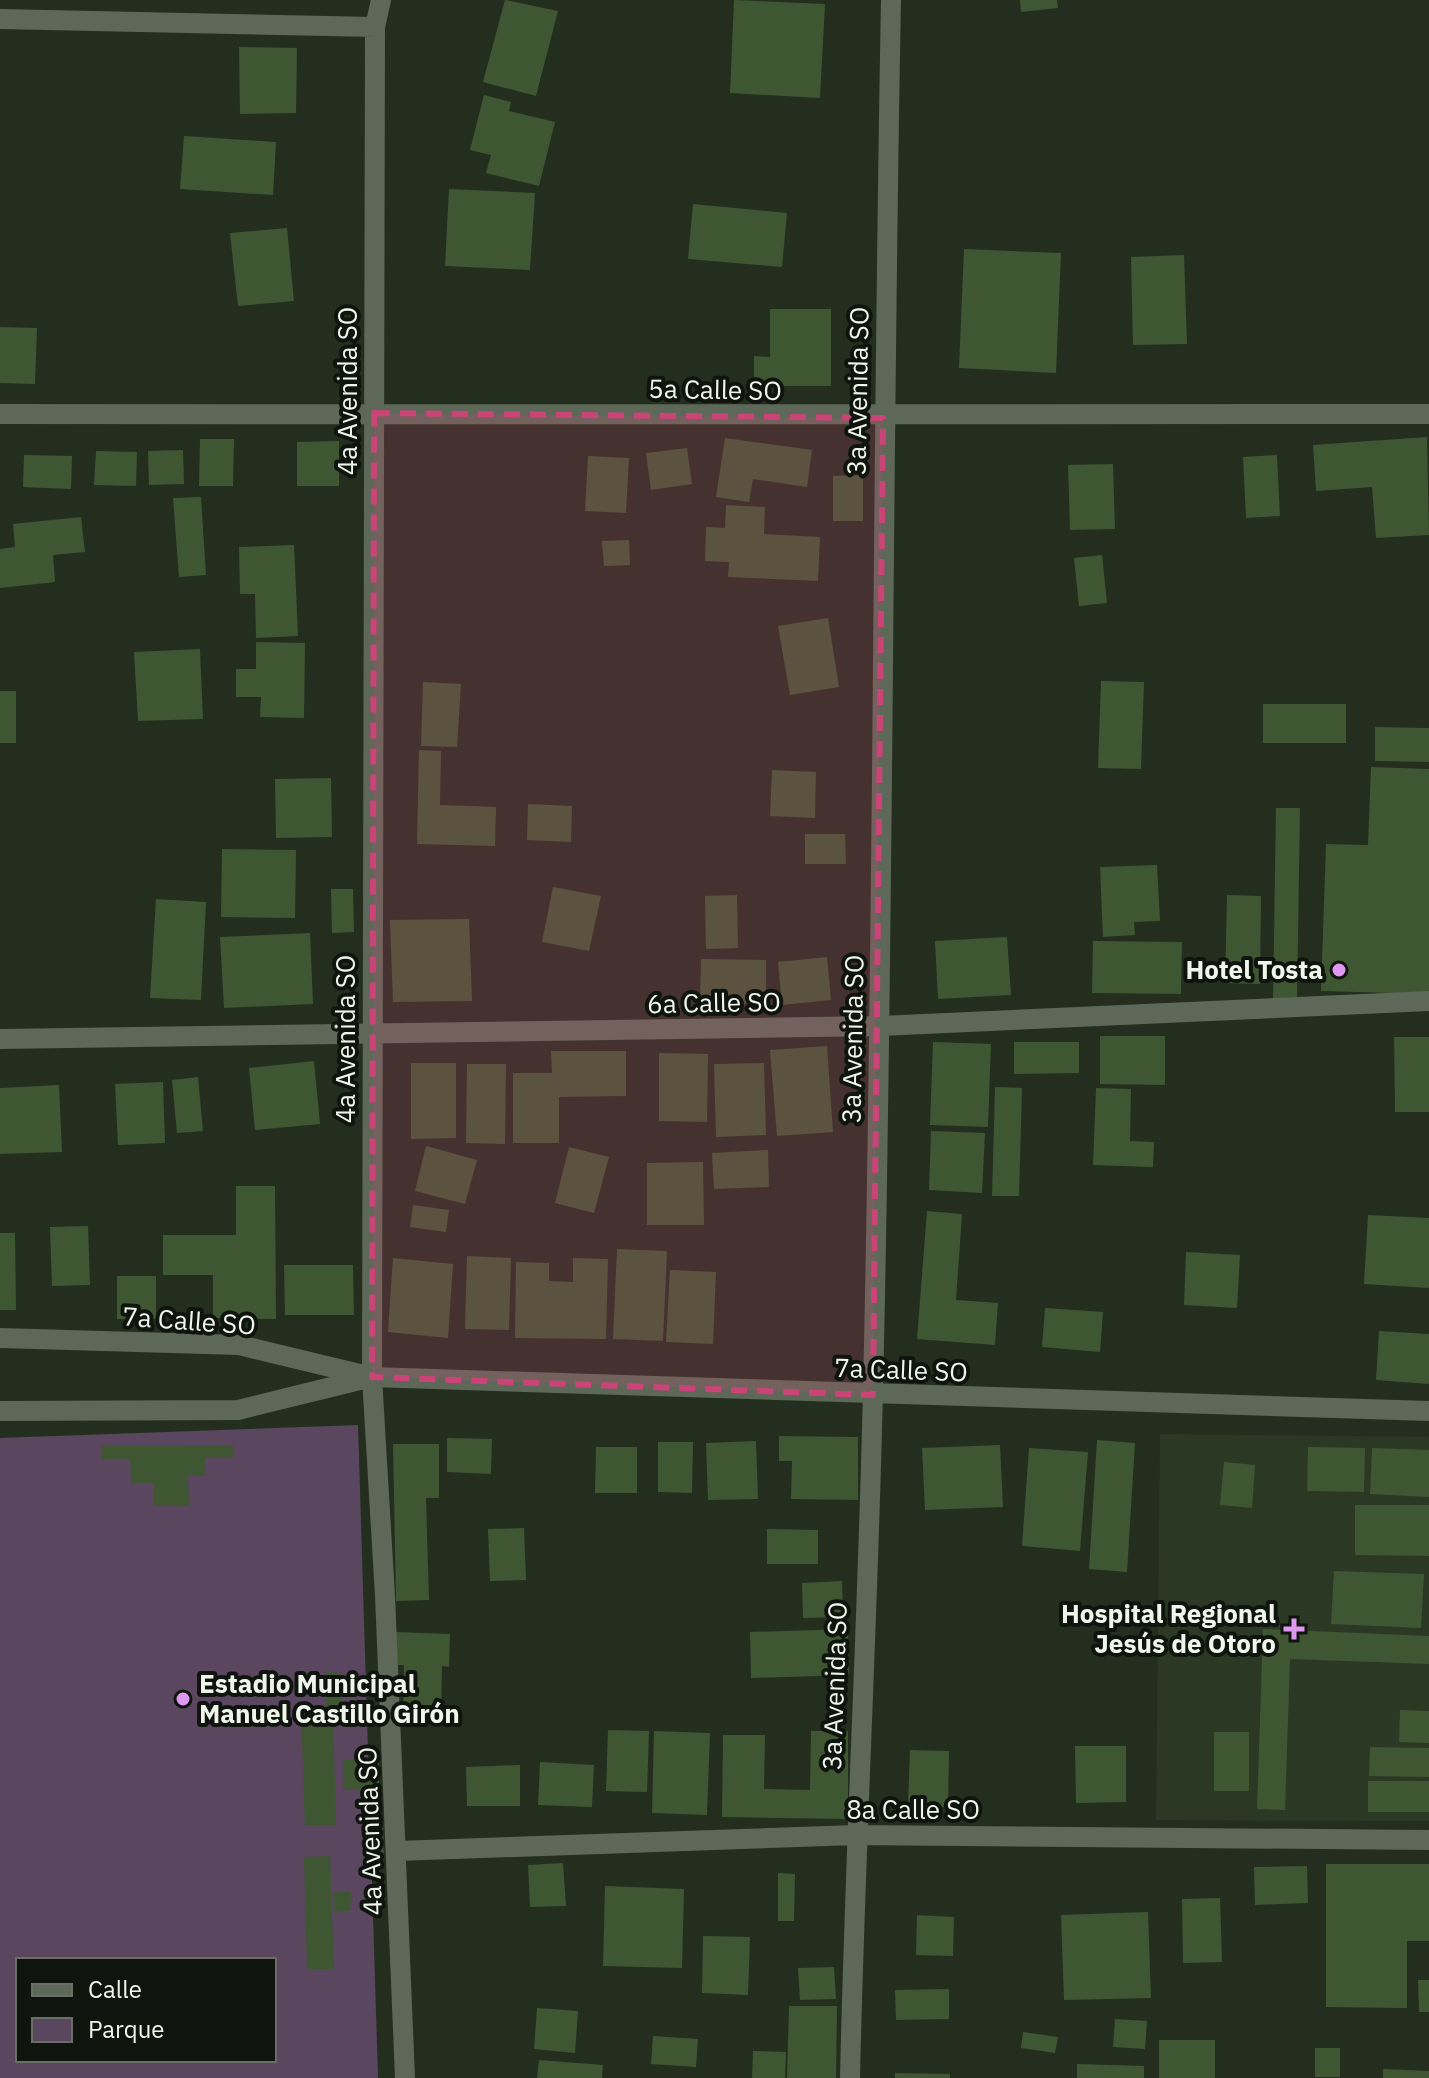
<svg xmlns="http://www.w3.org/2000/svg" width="1429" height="2078" viewBox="0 0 1429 2078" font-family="'IBM Plex Sans',sans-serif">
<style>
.built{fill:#2b3924}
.green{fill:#5b4660;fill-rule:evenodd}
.building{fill:#3f5633}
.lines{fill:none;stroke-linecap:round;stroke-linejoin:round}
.minor{stroke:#5d6858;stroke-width:20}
.marked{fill:#cb4478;fill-opacity:0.2;stroke:#cb4478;stroke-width:6;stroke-dasharray:16 10;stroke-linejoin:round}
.poi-dot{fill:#df98f1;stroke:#10140e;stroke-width:3}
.labels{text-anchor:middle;stroke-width:8;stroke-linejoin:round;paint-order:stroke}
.street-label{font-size:26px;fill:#f0f6ec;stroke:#10140e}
.poi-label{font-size:26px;font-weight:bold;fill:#f0f6ec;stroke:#10140e;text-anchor:end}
</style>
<rect width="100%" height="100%" fill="#242e1e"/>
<!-- built -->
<path class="built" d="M 1160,1434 L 1429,1437 L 1429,1821 L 1156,1820 Z"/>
<!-- green -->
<path class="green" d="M 358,1425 L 378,2078 L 0,2078 L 0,1438 ZM 18,1960 L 274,1960 L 274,2060 L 18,2060 Z"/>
<!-- building -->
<path class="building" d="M 505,0 L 558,11 L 536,96 L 483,82 Z
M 734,0 L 825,4 L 820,98 L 730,93 Z
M 1020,0 L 1057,0 L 1058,8 L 1021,12 Z
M 239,47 L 297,48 L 296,113 L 240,114 Z
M 484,95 L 511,102 L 509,111 L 555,122 L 539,186 L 486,173 L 491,155 L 470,150 Z
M 184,136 L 276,142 L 273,195 L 180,189 Z
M 449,189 L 535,193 L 530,270 L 445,266 Z
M 693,204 L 787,213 L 782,267 L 688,259 Z
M 287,228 L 294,301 L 238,306 L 230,233 Z
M 964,249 L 1061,253 L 1056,373 L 959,368 Z
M 1184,255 L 1187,344 L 1133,345 L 1131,257 Z
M 770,309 L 831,309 L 831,386 L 754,386 L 754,356 L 770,357 Z
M 0,327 L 37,328 L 35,384 L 0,383 Z
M 1427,437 L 1429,535 L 1376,538 L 1372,487 L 1316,491 L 1313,445 Z
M 725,438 L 812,450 L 807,487 L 753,479 L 749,502 L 716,497 Z
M 200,439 L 234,439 L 233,486 L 199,486 Z
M 339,441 L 339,486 L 297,486 L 297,442 Z
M 687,448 L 692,484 L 651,490 L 646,453 Z
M 183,450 L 184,484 L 149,485 L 148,451 Z
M 96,451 L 137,452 L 136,486 L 94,485 Z
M 24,455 L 72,456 L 71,489 L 23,487 Z
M 1277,455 L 1280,516 L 1246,518 L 1243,457 Z
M 588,456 L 629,458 L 626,513 L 585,511 Z
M 1113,464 L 1115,529 L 1070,530 L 1068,465 Z
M 863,475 L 863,521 L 833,521 L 833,476 Z
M 201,497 L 206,575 L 179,577 L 173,498 Z
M 726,505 L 765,507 L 764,534 L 820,537 L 818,581 L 728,577 L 729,562 L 705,561 L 706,527 L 725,528 Z
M 81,517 L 85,552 L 53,555 L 55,582 L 0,588 L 0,549 L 15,547 L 13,524 Z
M 629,540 L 630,565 L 604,566 L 602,541 Z
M 294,545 L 298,636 L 256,638 L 255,594 L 240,594 L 239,547 Z
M 1102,555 L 1107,603 L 1079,606 L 1074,558 Z
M 828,618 L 839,687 L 790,695 L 778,626 Z
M 256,642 L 305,643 L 304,718 L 260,717 L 261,697 L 236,697 L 236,669 L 256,669 Z
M 200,649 L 203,719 L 138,721 L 134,652 Z
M 1101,681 L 1144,682 L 1141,769 L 1098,768 Z
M 423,682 L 461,684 L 457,747 L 421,746 Z
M 0,691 L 16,691 L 16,743 L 0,743 Z
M 1263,704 L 1346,704 L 1346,743 L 1263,743 Z
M 1375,727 L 1429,728 L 1429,762 L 1375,761 Z
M 419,750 L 441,751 L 440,805 L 496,807 L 495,846 L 417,844 Z
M 1371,767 L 1429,769 L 1429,994 L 1321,991 L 1326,844 L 1368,845 Z
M 772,770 L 816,772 L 815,818 L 770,816 Z
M 331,778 L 332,837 L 276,838 L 275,779 Z
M 528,804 L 572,806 L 571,842 L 527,840 Z
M 1276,808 L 1300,808 L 1297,1000 L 1273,1000 Z
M 805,834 L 845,834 L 846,864 L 805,864 Z
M 222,849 L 296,850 L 295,918 L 221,917 Z
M 1157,865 L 1160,921 L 1134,922 L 1135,935 L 1103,937 L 1100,867 Z
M 553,887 L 601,896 L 589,951 L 542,942 Z
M 331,889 L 353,889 L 354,932 L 332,933 Z
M 737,895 L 738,948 L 706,949 L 705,896 Z
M 1227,895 L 1261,896 L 1260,984 L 1225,983 Z
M 156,899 L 206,902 L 201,1000 L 150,998 Z
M 469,919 L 472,1001 L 393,1002 L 390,920 Z
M 310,933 L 313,1004 L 224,1008 L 220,937 Z
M 1007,937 L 1011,995 L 938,999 L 935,941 Z
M 1093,941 L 1182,942 L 1181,994 L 1092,993 Z
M 827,957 L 831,1000 L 782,1005 L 778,962 Z
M 701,959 L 766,960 L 766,1004 L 700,1003 Z
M 1100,1036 L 1165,1036 L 1165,1085 L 1100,1084 Z
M 1394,1037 L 1429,1037 L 1429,1112 L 1395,1112 Z
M 933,1042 L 991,1044 L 988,1127 L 930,1125 Z
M 1014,1042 L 1079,1042 L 1079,1073 L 1014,1074 Z
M 827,1046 L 833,1132 L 777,1136 L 770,1050 Z
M 551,1051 L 626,1051 L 626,1096 L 559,1097 L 559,1143 L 513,1143 L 513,1073 L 552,1073 Z
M 659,1053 L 708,1054 L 707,1122 L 659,1121 Z
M 314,1061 L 320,1124 L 255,1130 L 249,1068 Z
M 411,1063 L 456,1063 L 456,1138 L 411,1139 Z
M 764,1063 L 766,1135 L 716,1137 L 714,1064 Z
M 467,1064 L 506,1064 L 505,1144 L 466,1143 Z
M 198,1077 L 203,1131 L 177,1133 L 172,1080 Z
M 163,1082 L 165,1143 L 118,1145 L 115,1084 Z
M 59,1085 L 62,1152 L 0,1154 L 0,1088 Z
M 995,1087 L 1022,1088 L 1019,1196 L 992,1196 Z
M 1096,1088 L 1131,1089 L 1130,1141 L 1154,1142 L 1153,1167 L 1093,1165 Z
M 931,1131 L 985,1133 L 982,1193 L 929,1190 Z
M 426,1146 L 477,1160 L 465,1204 L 415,1191 Z
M 569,1147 L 609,1157 L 594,1213 L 555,1203 Z
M 768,1150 L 769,1187 L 714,1189 L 712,1153 Z
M 703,1162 L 704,1225 L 647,1225 L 647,1163 Z
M 236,1186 L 275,1186 L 276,1319 L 213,1318 L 213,1275 L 163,1275 L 163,1235 L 236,1235 Z
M 413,1205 L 449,1210 L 446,1232 L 410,1227 Z
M 927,1211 L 962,1214 L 956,1300 L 998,1303 L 995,1345 L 917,1339 Z
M 1368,1215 L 1429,1218 L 1429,1288 L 1364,1284 Z
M 88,1226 L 90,1285 L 52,1286 L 50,1227 Z
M 0,1233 L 15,1233 L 16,1310 L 0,1310 Z
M 617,1249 L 667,1251 L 663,1341 L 613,1339 Z
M 1186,1252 L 1240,1255 L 1237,1308 L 1184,1305 Z
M 467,1256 L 511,1258 L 509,1330 L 465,1329 Z
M 393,1258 L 453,1264 L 448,1338 L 388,1332 Z
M 573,1258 L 608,1259 L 606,1339 L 515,1338 L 516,1262 L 549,1263 L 549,1281 L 573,1282 Z
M 284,1265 L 353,1265 L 354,1315 L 285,1315 Z
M 670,1270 L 716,1272 L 713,1344 L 666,1342 Z
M 117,1276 L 156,1276 L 156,1319 L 117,1319 Z
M 1045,1308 L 1103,1312 L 1100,1352 L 1042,1347 Z
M 1379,1331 L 1429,1334 L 1429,1384 L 1376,1380 Z
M 779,1436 L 858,1437 L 858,1500 L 791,1499 L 792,1461 L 779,1461 Z
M 447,1438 L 492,1439 L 491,1474 L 447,1472 Z
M 1097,1440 L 1135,1443 L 1127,1572 L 1089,1569 Z
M 756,1441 L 758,1499 L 708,1500 L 706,1443 Z
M 658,1442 L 693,1442 L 692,1493 L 658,1492 Z
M 393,1444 L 439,1444 L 439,1498 L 426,1498 L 429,1600 L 396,1601 Z
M 233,1445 L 233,1458 L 205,1458 L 205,1476 L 188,1476 L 189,1506 L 154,1506 L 154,1483 L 131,1483 L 130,1459 L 102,1459 L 101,1446 Z
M 1000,1445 L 1003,1507 L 925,1510 L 922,1448 Z
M 596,1447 L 637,1447 L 637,1493 L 595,1493 Z
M 1308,1447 L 1365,1448 L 1364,1492 L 1307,1491 Z
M 1029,1448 L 1088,1452 L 1080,1551 L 1022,1546 Z
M 1372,1448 L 1429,1450 L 1429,1497 L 1370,1494 Z
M 1224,1462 L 1255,1465 L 1252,1508 L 1220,1505 Z
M 1355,1505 L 1429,1505 L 1429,1556 L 1355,1555 Z
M 524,1528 L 526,1580 L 490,1581 L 488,1529 Z
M 767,1529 L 818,1530 L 818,1564 L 767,1564 Z
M 1334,1571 L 1424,1574 L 1421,1628 L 1331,1624 Z
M 842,1581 L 843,1617 L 803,1618 L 802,1583 Z
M 848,1629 L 849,1675 L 751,1678 L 750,1632 Z
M 1263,1629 L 1429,1636 L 1429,1664 L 1290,1659 L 1285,1810 L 1257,1809 Z
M 396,1632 L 450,1634 L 449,1667 L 442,1666 L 441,1719 L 403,1719 L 404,1665 L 395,1665 Z
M 326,1672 L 342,1673 L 342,1710 L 325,1710 Z
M 1400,1710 L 1429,1711 L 1429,1743 L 1399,1742 Z
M 333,1712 L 336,1825 L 305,1825 L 301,1714 Z
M 608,1730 L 649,1731 L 647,1792 L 606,1791 Z
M 654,1731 L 710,1733 L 707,1815 L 652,1813 Z
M 811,1731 L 848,1731 L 848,1819 L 722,1817 L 723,1735 L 765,1735 L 764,1789 L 810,1790 Z
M 1214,1732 L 1249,1732 L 1249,1791 L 1214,1791 Z
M 1075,1746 L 1126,1746 L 1126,1802 L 1076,1803 Z
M 1370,1747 L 1429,1748 L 1429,1777 L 1369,1776 Z
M 910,1750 L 949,1751 L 948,1807 L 908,1806 Z
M 379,1759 L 379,1789 L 343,1790 L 343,1760 Z
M 540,1762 L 594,1765 L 592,1807 L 538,1805 Z
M 520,1765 L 520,1806 L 467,1806 L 466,1767 Z
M 1368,1781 L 1429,1781 L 1429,1812 L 1368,1812 Z
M 362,1824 L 383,1824 L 384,1862 L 363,1862 Z
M 330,1856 L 334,1969 L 307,1969 L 304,1857 Z
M 563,1863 L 566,1906 L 530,1907 L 528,1865 Z
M 1326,1864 L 1429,1864 L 1429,1941 L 1407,1941 L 1407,2008 L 1326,2007 Z
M 1307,1866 L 1308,1903 L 1255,1905 L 1254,1867 Z
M 778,1873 L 795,1874 L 794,1921 L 778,1921 Z
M 605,1886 L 684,1889 L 682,1968 L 603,1966 Z
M 334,1892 L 351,1892 L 350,1911 L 334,1911 Z
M 1220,1898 L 1222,1962 L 1183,1963 L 1182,1899 Z
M 1148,1912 L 1151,1998 L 1064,2000 L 1061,1915 Z
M 917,1915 L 954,1917 L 953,1956 L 916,1955 Z
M 703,1936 L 750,1937 L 748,1995 L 702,1993 Z
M 834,1967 L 836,1999 L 800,2000 L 798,1968 Z
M 1418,1980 L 1429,1980 L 1429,2012 L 1419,2012 Z
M 949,1989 L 949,2019 L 896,2020 L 895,1990 Z
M 789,2006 L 837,2006 L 836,2078 L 787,2078 Z
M 537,2008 L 578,2011 L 575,2053 L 534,2049 Z
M 1115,2019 L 1147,2021 L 1145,2049 L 1113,2047 Z
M 1023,2032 L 1058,2037 L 1055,2053 L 1021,2048 Z
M 653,2036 L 698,2039 L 696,2067 L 651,2064 Z
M 1159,2040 L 1215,2040 L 1215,2078 L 1159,2078 Z
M 1315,2048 L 1340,2048 L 1340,2077 L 1315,2077 Z
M 753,2051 L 786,2052 L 785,2078 L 752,2078 Z
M 539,2060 L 603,2065 L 602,2078 L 537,2078 Z
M 1077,2064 L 1144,2066 L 1144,2078 L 1077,2078 Z
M 1383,2069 L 1429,2071 L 1429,2078 L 1383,2078 Z
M 895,2073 L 950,2074 L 950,2078 L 895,2078 Z"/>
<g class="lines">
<!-- minor -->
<path class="minor" d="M 381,0 L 375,27 L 372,1377 L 385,1596 L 405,2078
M 0,19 L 375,27
M 0,414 C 476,412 953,417 1429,414
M 0,1039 L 880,1026 L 1429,1001
M 0,1338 L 239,1345 L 372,1377 L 1429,1411
M 0,1411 L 238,1410 L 368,1378
M 397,1851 L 855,1835 L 1429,1840
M 850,2078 C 855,1848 868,1619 873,1389 C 884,926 882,463 891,0"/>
</g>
<!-- marked area -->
<path class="marked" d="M 374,413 L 883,418 L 873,1395 L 372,1377 Z"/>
<!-- markers -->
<g class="poi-dot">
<circle cx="1339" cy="970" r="8"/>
<path d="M1290 1617h8v8h8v8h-8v8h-8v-8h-8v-8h8z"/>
<circle cx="183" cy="1699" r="8"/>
</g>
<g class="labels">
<!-- street labels -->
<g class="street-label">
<text transform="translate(715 390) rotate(1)" y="9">5a Calle SO</text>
<text transform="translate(348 391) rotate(-90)" y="9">4a Avenida SO</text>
<text transform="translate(858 391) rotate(-89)" y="9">3a Avenida SO</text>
<text transform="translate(714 1003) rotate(-1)" y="9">6a Calle SO</text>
<text transform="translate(346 1039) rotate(-90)" y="9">4a Avenida SO</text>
<text transform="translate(853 1039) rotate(-89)" y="9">3a Avenida SO</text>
<text transform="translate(189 1321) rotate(4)" y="9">7a Calle SO</text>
<text transform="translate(901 1370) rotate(2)" y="9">7a Calle SO</text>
<text transform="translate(835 1686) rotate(-88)" y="9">3a Avenida SO</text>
<text x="913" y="1819">8a Calle SO</text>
<text transform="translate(370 1831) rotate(-92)" y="9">4a Avenida SO</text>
</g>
<!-- poi labels -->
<g class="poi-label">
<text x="1323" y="979">Hotel Tosta</text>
<text x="1276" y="1623">Hospital Regional<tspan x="1276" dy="30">Jesús de Otoro</tspan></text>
<text x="199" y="1693" text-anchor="start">Estadio Municipal<tspan x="199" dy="30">Manuel Castillo Girón</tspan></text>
</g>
</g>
<!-- legend -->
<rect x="16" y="1958" width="260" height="104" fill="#10140e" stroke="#6a6e67" stroke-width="2"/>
<rect x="32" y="1984" width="40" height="12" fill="#5d6858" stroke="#6a6e67" stroke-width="2"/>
<text x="88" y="1998" font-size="24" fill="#f0f6ec">Calle</text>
<rect x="32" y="2018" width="40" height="24" fill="#5b4660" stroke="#6a6e67" stroke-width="2"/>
<text x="88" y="2038" font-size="24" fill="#f0f6ec">Parque</text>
</svg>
